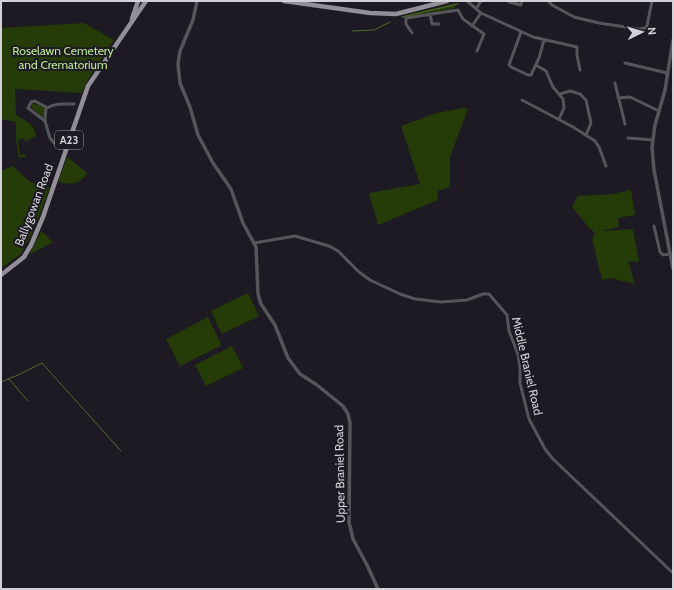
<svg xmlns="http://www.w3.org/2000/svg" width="674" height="590" viewBox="0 0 674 590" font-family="Cabin,sans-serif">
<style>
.green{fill:#253b08}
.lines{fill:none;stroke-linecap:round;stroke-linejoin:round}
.stream{stroke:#506b34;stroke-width:1}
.minor{stroke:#57555a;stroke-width:3}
.tertiary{stroke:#57555a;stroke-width:3.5}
.primary{stroke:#928f99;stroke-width:4.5}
.labels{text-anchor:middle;stroke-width:4;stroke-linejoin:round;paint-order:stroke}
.shield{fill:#1d1a23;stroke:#9c9aa1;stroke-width:1}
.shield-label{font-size:11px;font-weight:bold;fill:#d3d1d7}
.park-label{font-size:12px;fill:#bce693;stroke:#1d1a23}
.street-label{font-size:12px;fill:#d3d1d7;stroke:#1d1a23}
</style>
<rect width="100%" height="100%" fill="#1d1a23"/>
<!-- green -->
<path class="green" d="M 456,3 L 455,8 L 403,18 L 402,16 Z
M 84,23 L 114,40 L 87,81 L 82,93 L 15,89 L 16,115 C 26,121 34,123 36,136 L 25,142 L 24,138 L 18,140 L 20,155 L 25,154 L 26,157 L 19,158 L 16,140 L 16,122 L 1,119 L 1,28 Z
M 32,103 L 45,107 L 44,116 L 42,117 L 32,108 L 31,105 Z
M 463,108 L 468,108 L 450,157 L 450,187 L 437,191 L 438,200 L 378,225 L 369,193 L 420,184 L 401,126 L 437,113 Z
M 67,157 L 86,172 L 87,174 C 77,186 73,184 58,182 Z
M 13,166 L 30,182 L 50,188 L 33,231 L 21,254 L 1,268 L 1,171 Z
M 631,190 L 635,215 L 618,218 L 619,227 L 601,231 L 633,229 L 639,262 L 628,261 L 635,284 L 611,278 L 602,280 L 592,239 L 595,233 L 589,228 L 572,207 L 578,196 L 613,194 Z
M 41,231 L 53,242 L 29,255 Z
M 248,293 L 259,316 L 222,334 L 211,311 Z
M 208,317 L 221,344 L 220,346 L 180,366 L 166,339 Z
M 232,346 L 243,368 L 206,386 L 195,365 Z"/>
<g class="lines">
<!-- stream -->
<path class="stream" d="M 402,17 L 458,4
M 352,31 L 374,30 L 390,22
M 9,379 L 28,401
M 1,382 L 18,375 L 42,363 L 121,451"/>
<!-- minor -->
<path class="minor" d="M 467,1 L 481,13 L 533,37 L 577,47 L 577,55 L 580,70
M 510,1 L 509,2 L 521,5 L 522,1
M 548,1 L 552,5 L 574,17 L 599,23 L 639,29 L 645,28 L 647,26 L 652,1
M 476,9 L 481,1
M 430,14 L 432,24 L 439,24
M 472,26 L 481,13
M 521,32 L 509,65 L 511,67 L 528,75 L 531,75 L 539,58 L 544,40
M 412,33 L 406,24 L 406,18 L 458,10 L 463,19 L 484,34 L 477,51
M 625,63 L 667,73
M 536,65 L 546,71 L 553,87 L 563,99 L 564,108 L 559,119
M 615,83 L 625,124
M 560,94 L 570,91 L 580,94 L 586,100 L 591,123 L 586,135
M 618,98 L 630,97 L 659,111
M 522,100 L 573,127 L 595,141 L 599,147 L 606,166
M 47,108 C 55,103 65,104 74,104
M 45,121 L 46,107 L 35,101 L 31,102 L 28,108 L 45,121 L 50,138 L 54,143 L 67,146
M 628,138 L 653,140
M 654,226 L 660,252 L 663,255 L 670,254
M 254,243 L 295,236 L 329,246 L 338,251 L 359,272 L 370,280 L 400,294 L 415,299 L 441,302 L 467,300 L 483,294 L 489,294 L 507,315 L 509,331 L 518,354 L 520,367 L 520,383 L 529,419 L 545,449 L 553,459 L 673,573"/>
<!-- tertiary -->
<path class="tertiary" d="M 197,1 L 193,20 L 180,51 L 178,64 L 180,83 L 190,107 L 198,135 L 213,163 L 231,189 L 243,223 L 256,247 L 258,294 L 261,304 L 275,325 L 288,358 L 300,374 L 317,385 L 343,406 L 348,414 L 350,423 L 349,522 L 353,539 L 367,565 L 378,589
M 673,40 L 665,90 L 655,125 L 652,147 L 654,170 L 673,269"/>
<!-- primary -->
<path class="primary" d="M 284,1 L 370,13 L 396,14 L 447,1
M 132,19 L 138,1
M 1,275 L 24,257 L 31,245 L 43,217 L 88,86 L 146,1"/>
</g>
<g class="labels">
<!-- shield labels -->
<rect class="shield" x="55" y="131" width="28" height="18" rx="3"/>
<g class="shield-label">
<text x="69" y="144">A23</text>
</g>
<!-- park labels -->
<g class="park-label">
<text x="63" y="55">Roselawn Cemetery<tspan x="63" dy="14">and Crematorium</tspan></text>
</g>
<!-- street labels -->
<g class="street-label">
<text transform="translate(34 205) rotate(-69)" y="4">Ballygowan Road</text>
<text transform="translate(527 366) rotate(77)" y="4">Middle Braniel Road</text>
<text transform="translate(340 474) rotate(-91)" y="4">Upper Braniel Road</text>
</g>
</g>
<!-- border -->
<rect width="674" height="590" fill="none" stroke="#d3d1d7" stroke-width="4"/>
<!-- north arrow -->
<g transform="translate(642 32) rotate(85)" stroke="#1d1a23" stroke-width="3" paint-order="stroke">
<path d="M0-3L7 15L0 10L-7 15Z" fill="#d3d1d7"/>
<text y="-6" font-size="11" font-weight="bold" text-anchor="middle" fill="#d3d1d7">N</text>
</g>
</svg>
